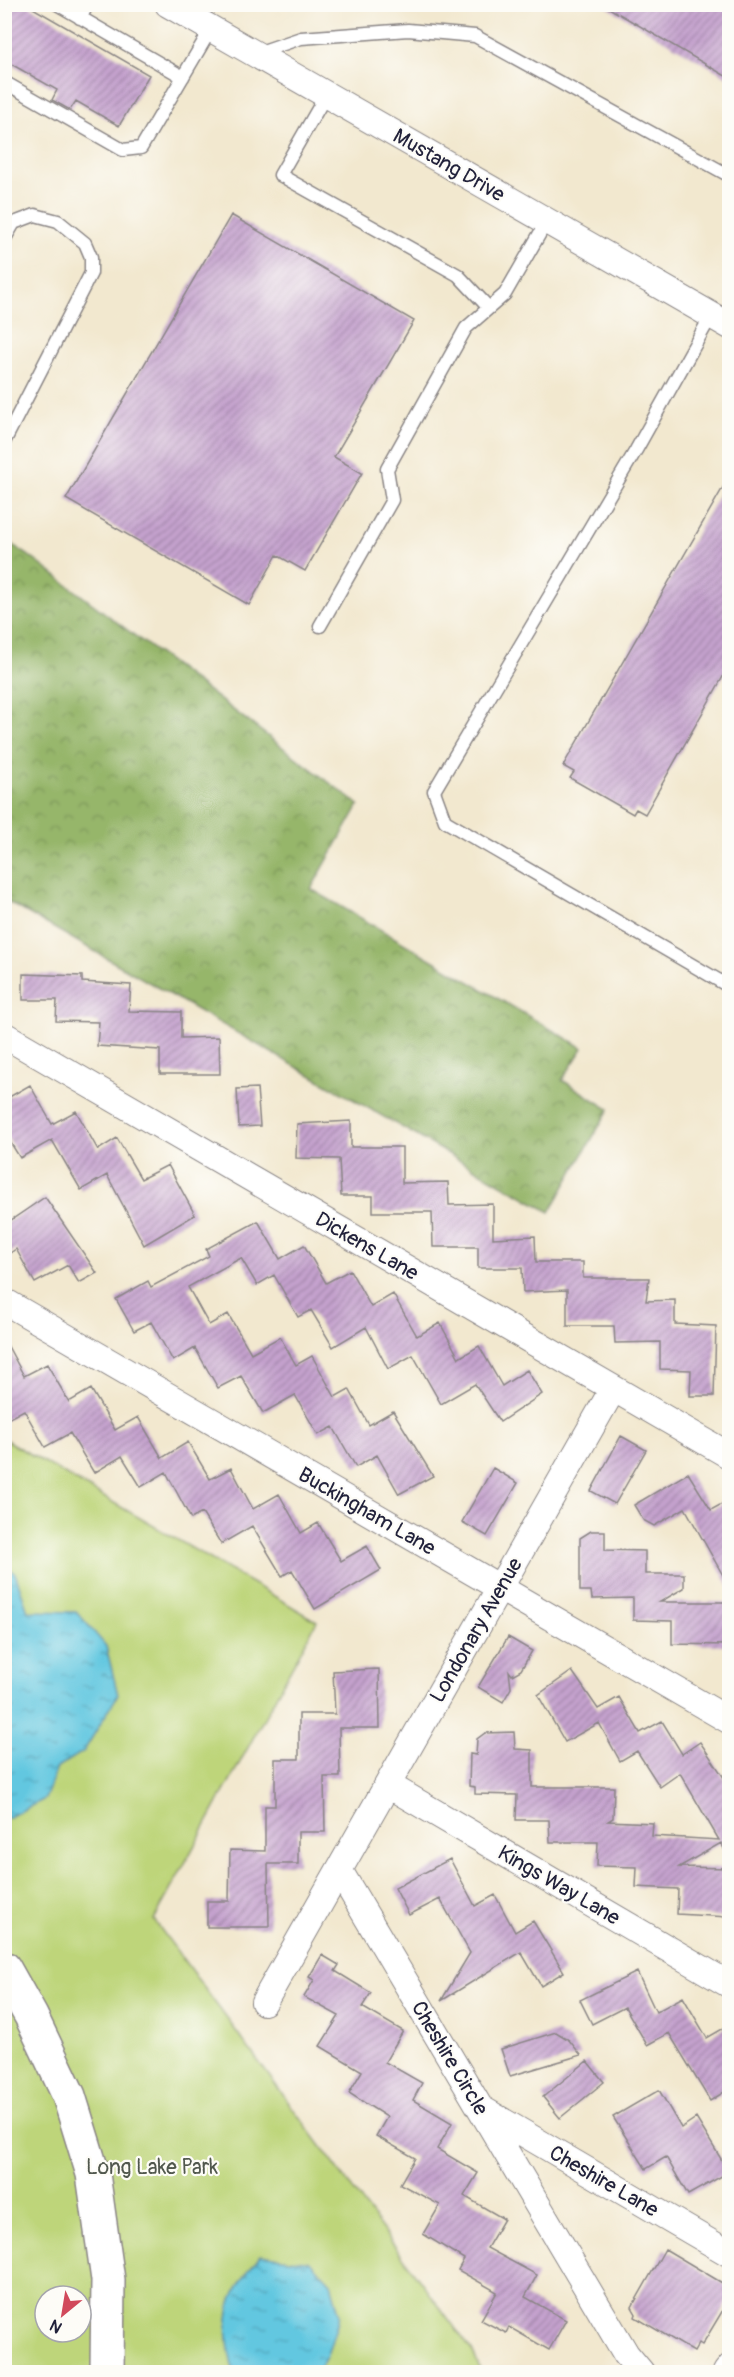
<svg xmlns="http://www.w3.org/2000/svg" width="734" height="2377" viewBox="0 0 734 2377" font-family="Pangolin,sans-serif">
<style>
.green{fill:#bed57a;stroke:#707c5a;stroke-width:1.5;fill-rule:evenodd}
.forest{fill:url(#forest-crowns);stroke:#5c6c52;stroke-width:1.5}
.water{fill:url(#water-ripples);stroke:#42748e;stroke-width:1.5}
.building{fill:url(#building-hatch)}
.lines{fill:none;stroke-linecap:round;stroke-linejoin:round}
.lane-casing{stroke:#8a8585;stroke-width:15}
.street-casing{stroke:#8a8585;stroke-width:28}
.secondary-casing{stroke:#8a8585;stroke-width:36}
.lane{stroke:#fff;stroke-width:12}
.street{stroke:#fff;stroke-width:26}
.secondary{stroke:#fff;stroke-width:33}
.labels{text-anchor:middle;stroke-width:4.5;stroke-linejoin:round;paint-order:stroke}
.street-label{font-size:21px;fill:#22223b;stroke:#fdfcf7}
.park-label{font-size:21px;fill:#51584e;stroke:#fdfcf7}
</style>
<defs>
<pattern id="forest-crowns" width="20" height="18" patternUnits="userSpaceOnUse" patternTransform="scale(1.5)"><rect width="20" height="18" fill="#96b66a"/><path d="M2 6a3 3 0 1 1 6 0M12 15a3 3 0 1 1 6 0" fill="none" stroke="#7a9458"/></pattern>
<pattern id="water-ripples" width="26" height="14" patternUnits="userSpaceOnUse" patternTransform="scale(1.5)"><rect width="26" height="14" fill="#62c7e0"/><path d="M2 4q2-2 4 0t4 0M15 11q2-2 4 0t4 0" fill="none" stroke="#50a1b7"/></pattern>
<pattern id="building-hatch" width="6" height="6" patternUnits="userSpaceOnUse" patternTransform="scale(1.5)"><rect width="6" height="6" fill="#c5a2ce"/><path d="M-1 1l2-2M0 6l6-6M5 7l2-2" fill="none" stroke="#a084a8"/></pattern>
</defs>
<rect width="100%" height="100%" fill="#fdfcf7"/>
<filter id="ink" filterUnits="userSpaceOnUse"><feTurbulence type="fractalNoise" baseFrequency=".0167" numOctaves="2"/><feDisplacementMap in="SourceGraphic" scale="12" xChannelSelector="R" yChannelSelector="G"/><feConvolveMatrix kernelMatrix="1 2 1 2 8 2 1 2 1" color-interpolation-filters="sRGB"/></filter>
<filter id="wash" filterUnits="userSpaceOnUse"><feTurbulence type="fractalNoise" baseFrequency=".008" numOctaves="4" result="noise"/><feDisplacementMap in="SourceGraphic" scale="24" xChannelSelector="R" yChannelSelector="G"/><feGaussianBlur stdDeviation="1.35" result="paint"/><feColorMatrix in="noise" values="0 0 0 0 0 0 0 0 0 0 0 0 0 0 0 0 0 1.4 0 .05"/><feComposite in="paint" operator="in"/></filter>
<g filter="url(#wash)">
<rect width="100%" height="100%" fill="#f2e8cf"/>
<!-- green -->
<path class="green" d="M 4,1439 L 317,1621 L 154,1920 L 473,2352 L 481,2372 L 5,2372 ZM 45,2296 L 81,2296 L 81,2332 L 45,2332 Z"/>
<!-- forest -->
<path class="forest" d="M 5,540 L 28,555 L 359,805 L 311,889 L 583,1048 L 562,1080 L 609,1109 L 550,1212 L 5,900 Z"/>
<!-- water -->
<path class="water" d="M 5,1565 L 15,1573 L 28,1611 L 77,1612 L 106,1646 L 118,1695 L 84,1751 L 57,1768 L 45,1799 L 7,1818 L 4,1814 Z
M 260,2255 L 311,2262 L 331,2283 L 340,2315 L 327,2355 L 318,2372 L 234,2372 C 227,2348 223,2314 236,2290 C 242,2278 252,2267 260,2255 Z"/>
<g id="blocks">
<!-- building -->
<path class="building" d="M 4,4 L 26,4 L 149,75 L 119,126 L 76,101 L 70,110 L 52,100 L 57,90 L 4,60 Z
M 602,4 L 729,4 L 729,78 Z
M 231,215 L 414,321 L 334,457 L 362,473 L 305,571 L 277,555 L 249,605 L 66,499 Z
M 729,477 L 729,666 L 645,814 L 636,809 L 633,814 L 570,778 L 574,772 L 563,766 Z
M 23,974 L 82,976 L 82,982 L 131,985 L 129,1011 L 181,1012 L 181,1038 L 219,1037 L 220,1074 L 160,1074 L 160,1050 L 97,1046 L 99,1022 L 56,1021 L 57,1000 L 23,1000 Z
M 30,1085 L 52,1124 L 76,1111 L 98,1150 L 117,1138 L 141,1179 L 168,1165 L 195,1215 L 144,1245 L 107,1175 L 81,1190 L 52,1140 L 20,1158 L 4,1132 L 4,1100 Z
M 257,1088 L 260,1126 L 239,1127 L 237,1089 Z
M 351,1121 L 351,1147 L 402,1147 L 402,1183 L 448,1182 L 449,1205 L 493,1204 L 493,1238 L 535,1236 L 536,1262 L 583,1262 L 583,1278 L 649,1278 L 646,1301 L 675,1300 L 675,1324 L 716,1326 L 714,1396 L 690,1396 L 691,1370 L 660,1369 L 660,1342 L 615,1343 L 614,1326 L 567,1326 L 567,1290 L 523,1292 L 522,1268 L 478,1268 L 478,1247 L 433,1247 L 432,1212 L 373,1212 L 373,1196 L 341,1196 L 339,1159 L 296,1158 L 297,1124 Z
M 45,1197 L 97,1273 L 79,1283 L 68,1265 L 35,1283 L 16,1249 L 4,1257 L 4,1225 Z
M 258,1221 L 280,1259 L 304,1245 L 326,1283 L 350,1270 L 371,1307 L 393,1294 L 417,1336 L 440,1323 L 459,1358 L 479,1346 L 502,1386 L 527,1370 L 542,1394 L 500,1422 L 475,1384 L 441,1404 L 413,1355 L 388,1369 L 366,1327 L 333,1347 L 311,1310 L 298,1317 L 274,1275 L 257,1285 L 241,1258 L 188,1287 L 209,1325 L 228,1314 L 251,1353 L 280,1337 L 296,1365 L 312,1356 L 335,1397 L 349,1389 L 369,1425 L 393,1411 L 433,1476 L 399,1494 L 377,1455 L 356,1467 L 333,1427 L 318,1435 L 295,1395 L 263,1413 L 241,1376 L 218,1388 L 195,1348 L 173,1361 L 151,1322 L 134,1331 L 116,1299 L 148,1281 L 151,1287 L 209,1256 L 206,1249 Z
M 4,1339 L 24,1376 L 47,1364 L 69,1402 L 91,1389 L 115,1430 L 138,1417 L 162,1458 L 188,1442 L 210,1479 L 231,1468 L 253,1509 L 279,1494 L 301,1533 L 318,1523 L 341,1561 L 367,1546 L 381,1570 L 315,1609 L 292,1570 L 282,1576 L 252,1526 L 221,1544 L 202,1513 L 191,1519 L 166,1472 L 141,1487 L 122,1456 L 94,1473 L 70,1433 L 45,1447 L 24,1410 L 4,1421 Z
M 621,1436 L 646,1450 L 615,1504 L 591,1491 Z
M 493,1468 L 518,1483 L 487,1536 L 462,1522 Z
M 688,1473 L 711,1510 L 729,1500 L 729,1586 L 685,1508 L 654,1526 L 643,1520 L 634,1505 Z
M 591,1531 L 605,1531 L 605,1550 L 645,1551 L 645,1574 L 684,1574 L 684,1588 L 660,1602 L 727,1602 L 727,1645 L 672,1644 L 672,1621 L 633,1620 L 633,1598 L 592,1599 L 591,1591 L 580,1591 L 580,1538 Z
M 508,1637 L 532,1651 L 521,1670 L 512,1675 L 509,1671 L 511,1688 L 503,1702 L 478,1687 Z
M 379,1669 L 380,1728 L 339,1728 L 340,1777 L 324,1777 L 325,1832 L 298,1832 L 298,1864 L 268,1864 L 269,1927 L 207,1927 L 207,1901 L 229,1901 L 230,1850 L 265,1851 L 265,1806 L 275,1806 L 275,1759 L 299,1759 L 299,1714 L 335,1714 L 333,1671 Z
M 572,1671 L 598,1709 L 619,1697 L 640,1733 L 662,1721 L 682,1754 L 700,1742 L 729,1785 L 729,1858 L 721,1843 L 679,1867 L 729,1868 L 729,1917 L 677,1914 L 678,1889 L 636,1887 L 637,1867 L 597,1866 L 598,1842 L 550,1842 L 549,1820 L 516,1820 L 517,1795 L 475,1794 L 475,1787 L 469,1786 L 470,1754 L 476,1755 L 477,1739 L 485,1733 L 514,1732 L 515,1749 L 532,1750 L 532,1787 L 614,1787 L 613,1818 L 608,1821 L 653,1823 L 652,1836 L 719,1840 L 680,1773 L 660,1787 L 637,1751 L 620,1761 L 599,1723 L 565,1742 L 538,1695 Z
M 450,1859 L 475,1906 L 495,1895 L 515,1932 L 533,1921 L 564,1972 L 541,1986 L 521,1952 L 441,2001 L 470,1953 L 440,1899 L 409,1915 L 395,1888 Z
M 322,1955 L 339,1965 L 335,1971 L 371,1993 L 362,2007 L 403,2031 L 385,2062 L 422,2083 L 413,2100 L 452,2123 L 437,2149 L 478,2173 L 464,2196 L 504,2219 L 487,2248 L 537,2275 L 525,2297 L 566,2320 L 549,2350 L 509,2327 L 506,2333 L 481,2320 L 497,2292 L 458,2270 L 464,2259 L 423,2234 L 440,2205 L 400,2184 L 415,2158 L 376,2136 L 387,2117 L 349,2093 L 362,2071 L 320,2046 L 339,2016 L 304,1997 L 314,1980 L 309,1977 Z
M 637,1972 L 656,2012 L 683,1997 L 707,2038 L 729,2025 L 729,2089 L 710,2101 L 669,2033 L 647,2045 L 625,2007 L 592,2024 L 580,2000 Z
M 556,2032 L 569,2040 L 581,2055 L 510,2076 L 501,2049 Z
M 587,2061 L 604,2082 L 560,2118 L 543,2097 Z
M 659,2090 L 681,2128 L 696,2118 L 729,2172 L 688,2195 L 666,2157 L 646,2169 L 613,2117 Z
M 665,2249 L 729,2287 L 729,2300 L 702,2345 L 699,2343 L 694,2352 L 635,2317 L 636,2314 L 632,2307 Z"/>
</g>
</g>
<g filter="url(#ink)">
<use href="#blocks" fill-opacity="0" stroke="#8a8585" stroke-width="1.5"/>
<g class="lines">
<!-- lane casing -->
<g class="lane-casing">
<path id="lane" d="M 57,4 L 183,77
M 80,18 L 88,4
M 257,53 L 301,38 L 408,30 L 475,36 L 730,176
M 4,82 L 123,150 L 141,148 L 211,29
M 326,95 L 280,175 L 458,275 L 489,308
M 4,240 L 14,223 L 35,215 L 58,221 L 85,243 L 91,257 L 91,273 L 4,442
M 711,316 L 636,450 L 434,791 L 445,821 L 730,987
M 320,626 L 392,500 L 387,469 L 466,328 L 505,294 L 547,221"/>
</g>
<!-- street casing -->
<g class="street-casing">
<path id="street" d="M 168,4 L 730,326
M 4,1035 L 730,1456
M 4,1301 L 730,1721
M 388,1785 L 730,1985
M 339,1870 L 613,1389
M 264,2002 L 339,1870 L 626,2354 L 641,2372
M 482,2109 L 730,2254
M 726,2372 L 730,2367"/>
</g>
<!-- secondary casing -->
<g class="secondary-casing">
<path id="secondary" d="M 4,1968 L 31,2016 L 69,2096 L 93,2174 L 108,2280 L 107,2372"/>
</g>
<!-- lane -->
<use href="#lane" class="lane"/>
<!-- street -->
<use href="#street" class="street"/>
<!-- secondary -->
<use href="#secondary" class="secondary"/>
</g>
</g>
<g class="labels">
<!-- street labels -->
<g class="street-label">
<text transform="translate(449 165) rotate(30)" y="7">Mustang Drive</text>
<text transform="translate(367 1246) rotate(30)" y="7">Dickens Lane</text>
<text transform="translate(367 1511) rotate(30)" y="7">Buckingham Lane</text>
<text transform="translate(476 1630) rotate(-60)" y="7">Londonary Avenue</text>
<text transform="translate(559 1885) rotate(30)" y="7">Kings Way Lane</text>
<text transform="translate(450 2058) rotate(59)" y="7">Cheshire Circle</text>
<text transform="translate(604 2181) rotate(30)" y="7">Cheshire Lane</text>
</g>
<!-- park labels -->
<g class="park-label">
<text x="152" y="2174">Long Lake Park</text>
</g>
</g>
<!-- margin -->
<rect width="734" height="2377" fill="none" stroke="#fdfcf7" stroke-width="24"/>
<!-- north arrow -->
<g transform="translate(63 2314) rotate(210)"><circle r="28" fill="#fdfcf7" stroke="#a5a5ac" stroke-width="1.5"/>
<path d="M0-4.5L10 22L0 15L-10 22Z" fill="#d1495b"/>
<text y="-9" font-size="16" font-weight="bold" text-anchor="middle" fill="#22223b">N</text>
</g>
</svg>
